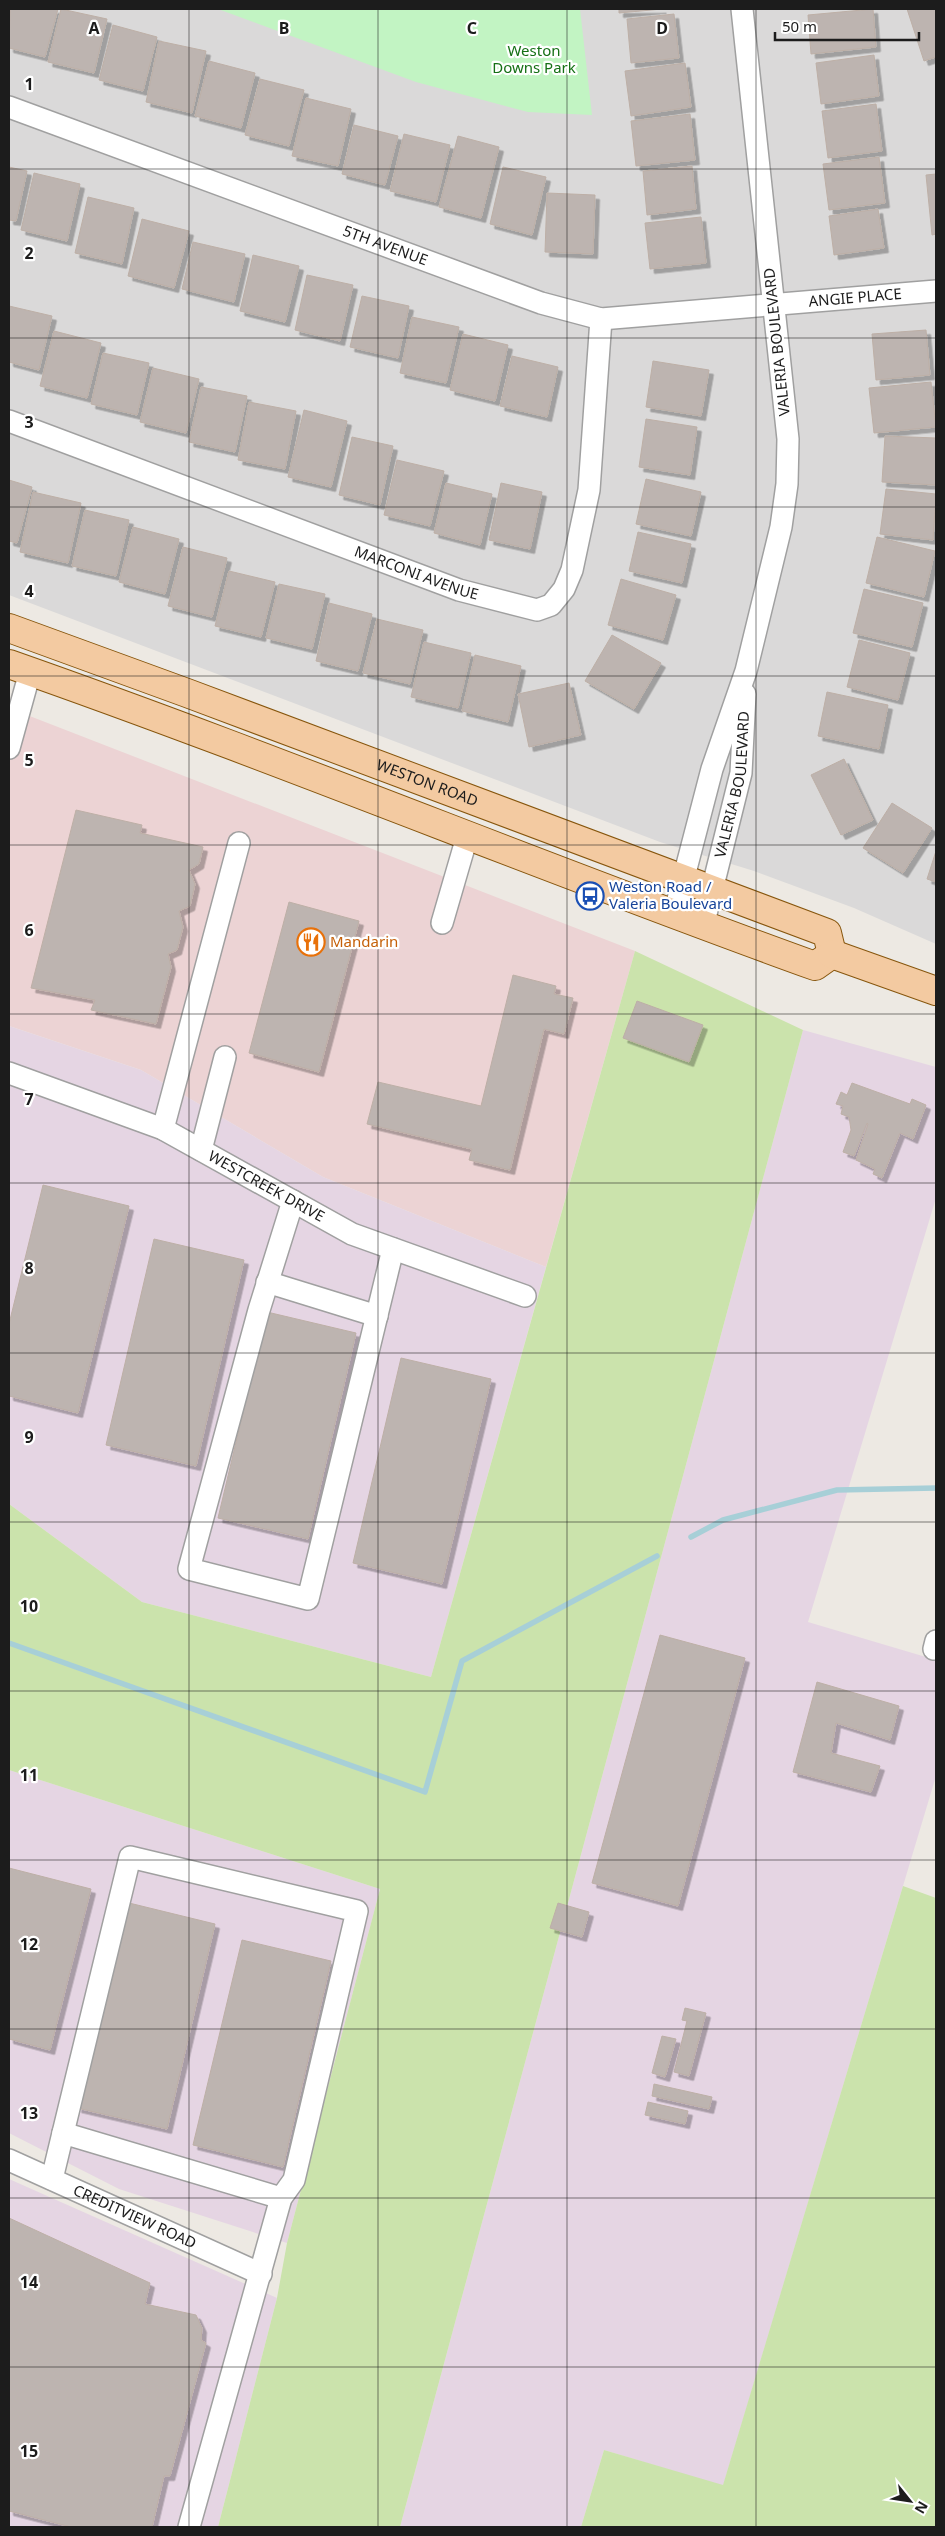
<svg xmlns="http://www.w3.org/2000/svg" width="945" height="2536" viewBox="0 0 945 2536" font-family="'Noto Sans',sans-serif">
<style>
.residential{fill:#dad9d9}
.commercial{fill:#ecd3d4}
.industrial{fill:#e5d5e3}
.grass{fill:#cbe3ac}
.park{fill:#c2f4c3}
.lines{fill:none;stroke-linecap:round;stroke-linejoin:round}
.stream{stroke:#a7cfd7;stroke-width:5.5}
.building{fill:#bdb4b0;stroke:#bdafa6;filter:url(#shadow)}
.minor-casing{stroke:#a0a0a0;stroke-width:24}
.major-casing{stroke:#87560d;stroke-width:30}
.minor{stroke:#fff;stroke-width:21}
.major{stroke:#f3caa1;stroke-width:28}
.grid{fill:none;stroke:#1c1c1c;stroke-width:1;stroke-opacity:0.55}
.labels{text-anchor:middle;stroke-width:4.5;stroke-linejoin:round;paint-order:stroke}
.park-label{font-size:15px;fill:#157015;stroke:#fff}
.street-label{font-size:15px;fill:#1c1c1c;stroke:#fff}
.transit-label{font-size:15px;fill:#164399;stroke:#fff;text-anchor:start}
.food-label{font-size:15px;fill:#c56008;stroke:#fff;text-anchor:start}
.grid-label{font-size:16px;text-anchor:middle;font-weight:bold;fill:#1c1c1c;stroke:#fff;stroke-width:4.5;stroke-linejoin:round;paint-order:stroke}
</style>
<defs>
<filter id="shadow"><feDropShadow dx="4.5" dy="4.5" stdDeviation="0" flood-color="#0004"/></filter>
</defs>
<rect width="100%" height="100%" fill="#ede9e3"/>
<!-- residential -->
<path class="residential" d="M 9,9 L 936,9 L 936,944 L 854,908 L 754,871 L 660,842 L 9,595 Z"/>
<!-- commercial -->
<path class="commercial" d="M 9,708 L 635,951 L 546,1267 L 323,1177 L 141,1070 L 9,1026 Z"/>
<!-- industrial -->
<path class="industrial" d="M 9,1026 L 141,1070 L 323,1177 L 546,1267 L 431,1677 L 142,1602 L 9,1504 Z
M 803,1030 L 936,1067 L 936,1198 L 808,1622 L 936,1660 L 936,1776 L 723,2486 L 604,2450 L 581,2527 L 400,2527 Z
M 9,1770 L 380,1889 L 287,2243 L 119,2189 L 9,2133 Z
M 9,2179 L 277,2298 L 218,2527 L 9,2527 Z"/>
<!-- grass -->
<path class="grass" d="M 635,951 L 803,1030 L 400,2527 L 218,2527 L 277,2298 L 287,2243 L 380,1889 L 9,1770 L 9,1504 L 142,1602 L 431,1677 Z
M 903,1886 L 936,1898 L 936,2527 L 581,2527 L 604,2450 L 723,2485 Z"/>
<!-- park -->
<path class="park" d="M 218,9 L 580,9 L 592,115 L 528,112 L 416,82 Z"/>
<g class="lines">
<!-- stream -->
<path class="stream" d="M 691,1537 L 723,1520 L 837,1490 L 936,1488
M 9,1643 L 425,1792 L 462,1661 L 657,1556"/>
</g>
<!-- building -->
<path class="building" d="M 10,9 L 58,9 L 45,57 L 9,48 Z
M 61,9 L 107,19 L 94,73 L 48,62 Z
M 619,9 L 662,9 L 619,13 Z
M 873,9 L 876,47 L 811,54 L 808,15 Z
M 907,9 L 936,9 L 936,57 L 924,61 Z
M 674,14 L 679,58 L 631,63 L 627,19 Z
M 113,25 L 157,37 L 143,91 L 99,80 Z
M 159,41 L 206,51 L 192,113 L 146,102 Z
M 874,55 L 879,96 L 821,104 L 816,63 Z
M 209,61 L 255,73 L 241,128 L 195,116 Z
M 685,63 L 691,107 L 631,116 L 625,71 Z
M 260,79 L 304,90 L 289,146 L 245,135 Z
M 306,98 L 351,109 L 338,166 L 292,156 Z
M 876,104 L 882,151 L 828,158 L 822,111 Z
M 690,114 L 695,160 L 636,166 L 631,121 Z
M 354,125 L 398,136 L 385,185 L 342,174 Z
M 404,134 L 450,145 L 436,202 L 390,191 Z
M 458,136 L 499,147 L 481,218 L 439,207 Z
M 879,157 L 885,203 L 829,210 L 823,164 Z
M 692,166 L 696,209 L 647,215 L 643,171 Z
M 9,167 L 27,171 L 16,221 L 9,220 Z
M 503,167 L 546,177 L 532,235 L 490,224 Z
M 34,173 L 80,184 L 67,241 L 21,230 Z
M 936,174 L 936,234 L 932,235 L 926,175 Z
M 547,193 L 595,195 L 593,254 L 545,252 Z
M 88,197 L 134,208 L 122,264 L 75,253 Z
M 878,209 L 884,248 L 834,255 L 829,216 Z
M 701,217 L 706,263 L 650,269 L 645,223 Z
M 142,219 L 189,231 L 174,288 L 128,276 Z
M 193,242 L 245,254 L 234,302 L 182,289 Z
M 253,255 L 299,266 L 285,322 L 240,311 Z
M 307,275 L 353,285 L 340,341 L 295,330 Z
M 362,296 L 409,306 L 398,358 L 350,347 Z
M 9,306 L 52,316 L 39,370 L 9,362 Z
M 412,317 L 459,327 L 446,383 L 400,373 Z
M 926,330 L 930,375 L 876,380 L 872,334 Z
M 54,331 L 101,343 L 87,398 L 40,386 Z
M 463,334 L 508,345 L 495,401 L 450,390 Z
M 103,353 L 149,363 L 137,415 L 91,404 Z
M 512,356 L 558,367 L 547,417 L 500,406 Z
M 653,361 L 709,370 L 701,416 L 646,407 Z
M 153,368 L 199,379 L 186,433 L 140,422 Z
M 931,382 L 936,427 L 874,433 L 869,388 Z
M 201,387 L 247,396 L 235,452 L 189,442 Z
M 249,402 L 296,411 L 285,469 L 238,460 Z
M 304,410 L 347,421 L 331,487 L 288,477 Z
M 646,419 L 697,427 L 690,475 L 639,467 Z
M 885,436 L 936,438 L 936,485 L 882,482 Z
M 352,437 L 393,446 L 380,505 L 339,495 Z
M 397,460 L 444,471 L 430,526 L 384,515 Z
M 646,479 L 701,492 L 691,536 L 636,524 Z
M 9,480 L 32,487 L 17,543 L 9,541 Z
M 446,483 L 492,494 L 480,545 L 434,533 Z
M 501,483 L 542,492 L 530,549 L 489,540 Z
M 886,489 L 936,494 L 933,540 L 880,534 Z
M 33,492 L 81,503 L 68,563 L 20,552 Z
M 85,510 L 129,520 L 116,576 L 72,566 Z
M 133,527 L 179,539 L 165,594 L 119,582 Z
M 638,532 L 691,544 L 682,583 L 629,571 Z
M 877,537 L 935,551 L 924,597 L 866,583 Z
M 183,547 L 227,558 L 212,617 L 168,606 Z
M 229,571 L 275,582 L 261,637 L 215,626 Z
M 621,579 L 676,595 L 663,640 L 608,625 Z
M 279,584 L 325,594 L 312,649 L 266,638 Z
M 864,589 L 923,603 L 912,647 L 853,633 Z
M 329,603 L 372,614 L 358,671 L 316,661 Z
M 377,619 L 423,630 L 410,684 L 363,673 Z
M 612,635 L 661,663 L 634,709 L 585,681 Z
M 859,640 L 910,653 L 898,700 L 847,687 Z
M 424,642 L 471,653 L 458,708 L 411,697 Z
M 475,655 L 521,666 L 508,722 L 462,711 Z
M 569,683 L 581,735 L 529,747 L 518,694 Z
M 827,692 L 888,705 L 879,749 L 818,736 Z
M 844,759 L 873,820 L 841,835 L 811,775 Z
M 892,803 L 932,828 L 903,873 L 863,848 Z
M 76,810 L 142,825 L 140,833 L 203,847 L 199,864 L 189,870 L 195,884 L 190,906 L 179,911 L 183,927 L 177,950 L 168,954 L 171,967 L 156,1024 L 91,1010 L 95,1000 L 31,988 Z
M 936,851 L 936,882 L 927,879 Z
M 289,902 L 359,921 L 319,1072 L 249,1053 Z
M 513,975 L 556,986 L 554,994 L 573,998 L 564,1034 L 544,1029 L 510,1170 L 469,1160 L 472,1149 L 367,1124 L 378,1082 L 481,1106 Z
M 637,1001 L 703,1025 L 689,1062 L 623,1038 Z
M 852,1083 L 910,1104 L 912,1099 L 926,1105 L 913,1139 L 900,1133 L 882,1178 L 873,1174 L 875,1169 L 856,1160 L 868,1124 L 867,1123 L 854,1156 L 843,1152 L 851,1130 L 849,1117 L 841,1114 L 843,1106 L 836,1104 L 841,1092 L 847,1095 Z
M 43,1185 L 129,1206 L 78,1413 L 9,1396 L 9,1324 Z
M 154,1239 L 244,1260 L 196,1466 L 106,1445 Z
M 267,1312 L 356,1333 L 308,1539 L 218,1518 Z
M 401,1358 L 491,1379 L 442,1584 L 353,1563 Z
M 660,1635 L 745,1658 L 678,1906 L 592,1883 Z
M 817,1682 L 899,1706 L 890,1740 L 836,1723 L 831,1753 L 880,1766 L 871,1792 L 793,1772 Z
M 9,1868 L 91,1889 L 50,2050 L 9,2039 Z
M 125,1902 L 215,1924 L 167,2129 L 77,2108 Z
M 558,1903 L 589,1912 L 582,1937 L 550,1928 Z
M 242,1940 L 331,1961 L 283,2167 L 193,2145 Z
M 685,2008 L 706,2013 L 689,2076 L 674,2072 L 687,2021 L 682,2020 Z
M 662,2036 L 676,2039 L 665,2077 L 652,2073 Z
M 654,2084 L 712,2097 L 709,2109 L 652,2096 Z
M 648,2102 L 688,2111 L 685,2124 L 645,2115 Z
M 9,2218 L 150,2283 L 145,2304 L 196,2315 L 202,2328 L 201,2340 L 206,2343 L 170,2476 L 164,2476 L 152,2527 L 71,2527 L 9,2511 Z"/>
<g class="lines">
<!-- minor casing -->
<g class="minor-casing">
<g id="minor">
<path id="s1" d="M 9,107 L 541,303 L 601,319 L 936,291"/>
<path id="s2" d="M 9,421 L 459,590 L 537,610 L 551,605 L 564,589 L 572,570 L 589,490 L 601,319"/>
<path d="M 9,748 L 30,672"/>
<path d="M 674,915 L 712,769 L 746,671 L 781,527 L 787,484 L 788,439 L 742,9"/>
<path d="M 442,923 L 467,837"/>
<path id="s3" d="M 703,926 L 741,773 L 745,694"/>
<path id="s4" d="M 9,1073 L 163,1129 L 352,1234 L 525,1296"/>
<path d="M 163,1129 L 239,843"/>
<path d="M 201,1150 L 225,1057"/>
<path d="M 293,1201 L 259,1310 L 189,1569 L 308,1599 L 393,1249"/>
<path d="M 267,1282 L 377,1316"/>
<path d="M 934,1649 L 936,1641"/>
<path d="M 63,2133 L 130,1857 L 357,1911 L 294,2180 L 281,2198 L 189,2527"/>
<path id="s5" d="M 9,2160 L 261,2274"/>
<path d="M 52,2179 L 63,2133 L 281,2198"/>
</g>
</g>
<!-- major casing -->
<g class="major-casing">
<g id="major">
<path id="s6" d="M 9,628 L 187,693 L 827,933 L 832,954"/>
<path d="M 9,664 C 280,759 545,869 815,966 L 832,954"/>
<path d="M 832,954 L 936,991"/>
</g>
</g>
<!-- minor -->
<use href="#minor" class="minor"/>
<!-- major -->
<use href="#major" class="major"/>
</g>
<!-- grid -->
<path class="grid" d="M 189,9 L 189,2527M 378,9 L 378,2527M 567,9 L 567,2527M 756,9 L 756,2527M 9,169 L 936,169M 9,338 L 936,338M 9,507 L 936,507M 9,676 L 936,676M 9,845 L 936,845M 9,1014 L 936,1014M 9,1183 L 936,1183M 9,1353 L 936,1353M 9,1522 L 936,1522M 9,1691 L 936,1691M 9,1860 L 936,1860M 9,2029 L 936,2029M 9,2198 L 936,2198M 9,2367 L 936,2367"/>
<!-- icons -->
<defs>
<g id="bus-ring" transform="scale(1.4375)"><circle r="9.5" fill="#fff" stroke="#1a4fb4" stroke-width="1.5"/><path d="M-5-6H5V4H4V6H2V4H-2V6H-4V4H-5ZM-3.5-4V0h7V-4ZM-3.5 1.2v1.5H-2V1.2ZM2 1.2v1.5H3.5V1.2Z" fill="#1a4fb4"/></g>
<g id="restaurant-ring" transform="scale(1.4375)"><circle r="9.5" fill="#fff" stroke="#e8710a" stroke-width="1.5"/><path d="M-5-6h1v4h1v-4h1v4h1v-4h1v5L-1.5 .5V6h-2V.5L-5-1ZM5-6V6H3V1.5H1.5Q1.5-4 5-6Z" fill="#e8710a"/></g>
</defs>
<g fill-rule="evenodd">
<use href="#bus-ring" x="590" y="896"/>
<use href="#restaurant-ring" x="311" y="942"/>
</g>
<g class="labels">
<!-- park labels -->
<g class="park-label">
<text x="534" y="56">Weston<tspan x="534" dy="17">Downs Park</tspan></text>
</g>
<!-- street labels -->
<g class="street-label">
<text dy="5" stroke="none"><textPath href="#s1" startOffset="401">5TH AVENUE</textPath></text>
<text dy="5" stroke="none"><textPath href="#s1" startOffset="884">ANGIE PLACE</textPath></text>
<text transform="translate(777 342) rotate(-96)" y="5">VALERIA BOULEVARD</text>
<text dy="5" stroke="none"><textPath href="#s2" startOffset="435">MARCONI AVENUE</textPath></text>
<text dy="5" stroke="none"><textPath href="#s6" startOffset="446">WESTON ROAD</textPath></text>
<text dy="5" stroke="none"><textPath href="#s3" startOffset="145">VALERIA BOULEVARD</textPath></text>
<text dy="5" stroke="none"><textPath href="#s4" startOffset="282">WESTCREEK DRIVE</textPath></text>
<text dy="5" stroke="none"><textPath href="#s5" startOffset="138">CREDITVIEW ROAD</textPath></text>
</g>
<!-- transit labels -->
<g class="transit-label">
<text x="609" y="892">Weston Road /<tspan x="609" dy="17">Valeria Boulevard</tspan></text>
</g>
<!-- food labels -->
<g class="food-label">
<text x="330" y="947">Mandarin</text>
</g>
</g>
<g class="grid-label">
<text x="94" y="34">A</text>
<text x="284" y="34">B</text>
<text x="472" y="34">C</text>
<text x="662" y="34">D</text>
<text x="29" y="90">1</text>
<text x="29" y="259">2</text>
<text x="29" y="428">3</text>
<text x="29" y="597">4</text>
<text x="29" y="766">5</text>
<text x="29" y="936">6</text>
<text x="29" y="1105">7</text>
<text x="29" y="1274">8</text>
<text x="29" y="1443">9</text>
<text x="29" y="1612">10</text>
<text x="29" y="1781">11</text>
<text x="29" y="1950">12</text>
<text x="29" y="2119">13</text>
<text x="29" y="2288">14</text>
<text x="29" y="2457">15</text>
</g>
<!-- border -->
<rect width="945" height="2536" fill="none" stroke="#1c1c1c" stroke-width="20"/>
<!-- north arrow -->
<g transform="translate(910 2501) rotate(120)" stroke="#ffffff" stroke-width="4" paint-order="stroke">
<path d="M0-4L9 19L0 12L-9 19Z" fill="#1c1c1c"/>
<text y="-8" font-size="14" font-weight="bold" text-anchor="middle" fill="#1c1c1c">N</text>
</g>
<!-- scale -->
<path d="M775 32v8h144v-8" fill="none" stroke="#1c1c1c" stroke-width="2.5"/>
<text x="782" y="32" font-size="15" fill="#1c1c1c" stroke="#ffffff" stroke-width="4" paint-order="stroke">50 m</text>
</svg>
